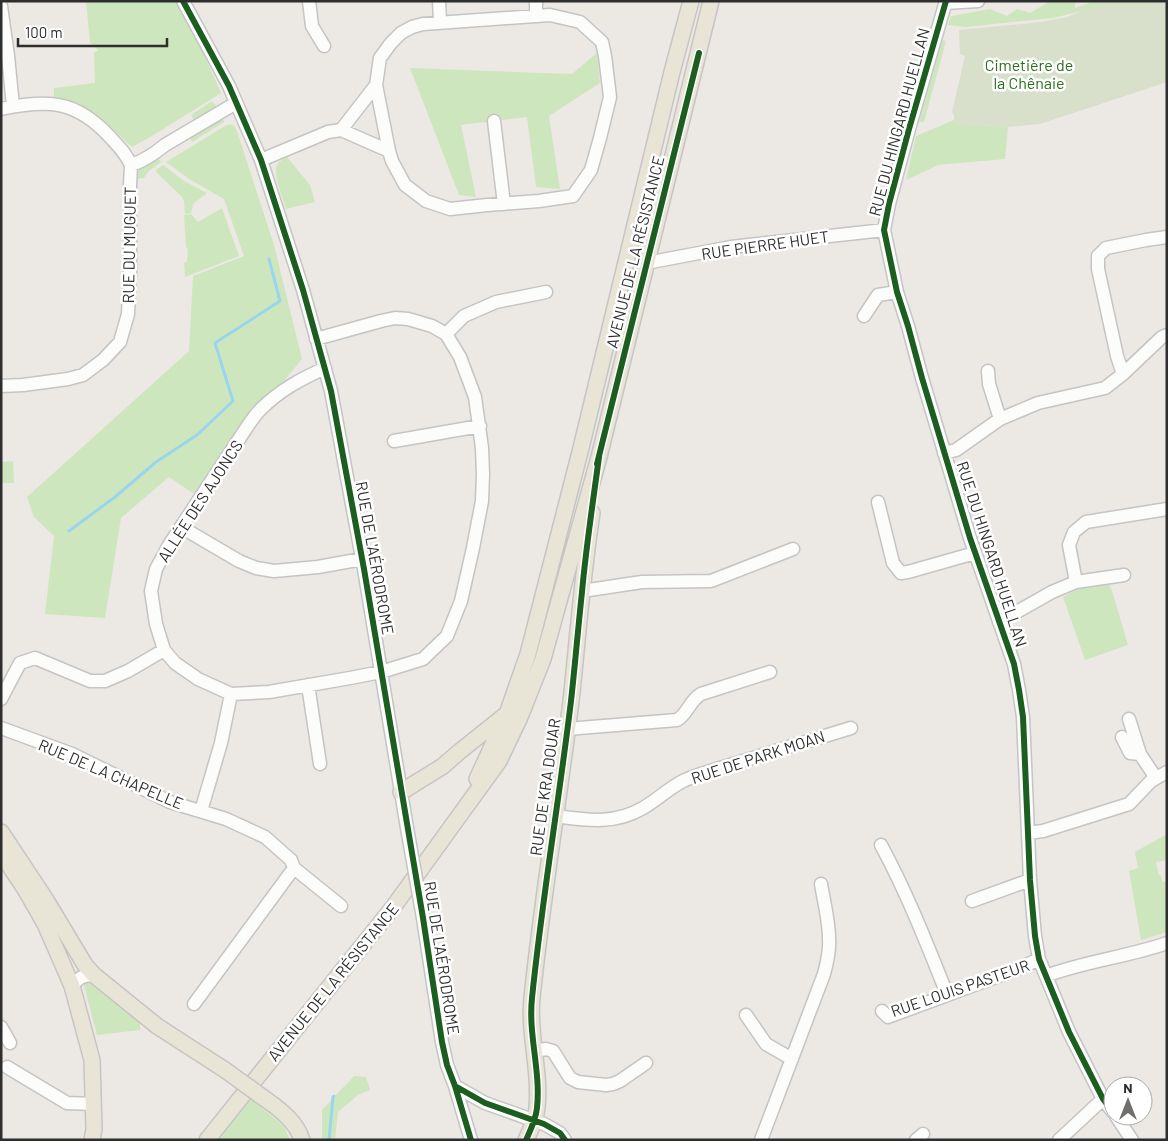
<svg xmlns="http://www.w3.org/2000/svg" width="1168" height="1141" viewBox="0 0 1168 1141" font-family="Barlow,sans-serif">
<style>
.green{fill:#cee6be}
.cemetery{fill:#d8e0cc}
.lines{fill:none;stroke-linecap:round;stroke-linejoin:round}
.stream{stroke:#99d6ec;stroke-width:3}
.minor-casing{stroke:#c5c4c5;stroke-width:15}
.major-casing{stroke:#c6c5c4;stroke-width:18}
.minor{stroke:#fcfcfb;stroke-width:12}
.major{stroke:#e8e4d6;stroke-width:15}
.minor-bridge-casing{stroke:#c5c4c5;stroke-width:15;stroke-linecap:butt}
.major-bridge-casing{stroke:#c6c5c4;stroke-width:18;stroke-linecap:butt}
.minor-bridge{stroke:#fcfcfb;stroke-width:12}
.major-bridge{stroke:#e8e4d6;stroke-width:15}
.cycleway-casing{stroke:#fff;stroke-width:9}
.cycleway{stroke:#1b5e20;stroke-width:6}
.labels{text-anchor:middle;stroke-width:5;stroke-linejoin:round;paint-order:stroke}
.park-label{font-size:16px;fill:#2c6e1b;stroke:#fff}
.street-label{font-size:16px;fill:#2e2e2e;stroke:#fff}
</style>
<rect width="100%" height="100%" fill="#ece8e4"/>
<!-- green -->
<path class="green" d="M 86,1 L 180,1 L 221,93 L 152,136 L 132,147 L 102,119 L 77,103 L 54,97 L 54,88 L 95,83 L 94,52 L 98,51 L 96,48 L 90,43 Z
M 1050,1 L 1075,1 L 1075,8 L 1094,1 L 1105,1 L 1107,5 L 1053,18 L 965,27 L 948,25 L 951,16 L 990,9 L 1007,16 L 1017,9 L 1030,13 Z
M 942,40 L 946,41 L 924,122 L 919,122 Z
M 597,53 L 600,83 L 549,116 L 560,189 L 536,187 L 527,117 L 461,125 L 476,197 L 459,195 L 410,68 L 572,74 Z
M 212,101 L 217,107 L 195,121 L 191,115 Z
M 221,115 L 224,122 L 192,142 L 188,136 Z
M 954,120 L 955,123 L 1008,127 L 1005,159 L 938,165 L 906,180 L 916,136 Z
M 230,124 L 234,126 L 237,131 L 274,245 L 302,359 L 260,410 L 200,498 L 169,477 L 121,518 L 105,618 L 45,614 L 54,536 L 34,517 L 27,497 L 189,351 L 193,276 L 244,256 L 224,199 L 189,179 L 166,162 L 225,126 Z
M 287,157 L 310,185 L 315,202 L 286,209 C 283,198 273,176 277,165 C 279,161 284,159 287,157 Z
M 158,158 L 161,162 L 149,171 L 144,178 L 136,179 L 134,174 L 138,168 Z
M 163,165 L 184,181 L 207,193 L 193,204 L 191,213 L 185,214 L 184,201 L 182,197 L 157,173 L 156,170 Z
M 222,208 L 239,256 L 185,277 L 184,263 L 187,261 L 188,249 L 186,247 L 184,215 L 191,214 L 198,222 Z
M 13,461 L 14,483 L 1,483 L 1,462 Z
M 1089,584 L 1109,584 L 1113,594 L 1128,645 L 1085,660 L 1063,597 Z
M 1167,834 L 1167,860 L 1156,862 L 1159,875 L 1161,876 L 1162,881 L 1167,883 L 1167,932 L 1141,940 L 1129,871 L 1138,868 L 1135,852 Z
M 88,978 L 137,1018 L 140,1024 L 140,1030 L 97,1035 L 83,982 Z
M 354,1076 L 366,1077 L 370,1090 L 358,1095 L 338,1112 L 335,1140 L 322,1140 L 322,1110 Z
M 251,1099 L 284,1126 L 290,1140 L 218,1140 Z"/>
<!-- cemetery -->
<path class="cemetery" d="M 1107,1 L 1167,1 L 1167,82 L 1040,124 L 1008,127 L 954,123 L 954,115 L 952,112 L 965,56 L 960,54 L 959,30 L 1041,22 L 1067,17 Z"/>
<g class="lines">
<!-- stream -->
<path class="stream" d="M 69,531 L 115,497 L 156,462 L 197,435 L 233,401 L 215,343 L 280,301 L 269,259
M 329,1140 L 333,1097 L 334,1096"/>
<!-- minor casing -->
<g class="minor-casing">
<path id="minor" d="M 183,1 L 229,86 L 261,160 L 303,290 L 331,391 L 364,569 L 407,828
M 309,1 L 312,26 L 324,46
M 439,1 L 440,22
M 536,1 L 536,16
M 946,1 L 909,129 L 889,204 L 884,230 L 897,292 L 908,326 L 922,378 L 970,538 L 1014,664 L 1019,690 L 1023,717 L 1030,880 L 1035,936 L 1039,959 L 1069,1032 L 1103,1099 L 1113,1112
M 945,3 L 978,1
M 1,6 L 8,56 L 13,106
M 376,85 L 389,151
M 1,109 C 48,99 76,100 110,137 C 119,147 125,152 131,165 C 144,161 154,154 165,145 L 236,103
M 494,121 L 504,204
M 261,160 L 328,132 L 341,130 L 376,85 L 380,58 L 391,43 L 401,33 L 412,27 L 423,24 L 550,15 L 580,22 L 602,42 L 605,56 L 610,97 L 600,138 L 591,170 L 573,196 L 539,201 L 487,205 L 450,209 L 426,201 L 405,185 L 392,161 L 389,151 L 341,130
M 646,263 L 731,247 L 884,230
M 864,316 L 878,295 L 897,292
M 446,334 L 464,316 L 496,302 L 546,292
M 316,339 L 381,321 L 395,318 L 408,319 L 432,326 L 446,334 L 460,357 L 475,397 L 482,448 L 483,474 L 482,501 L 473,548 L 461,601 L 447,636 L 423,659 L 381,672 L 350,678 L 269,692 L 231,694 L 198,679 L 175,663 L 164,650 L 156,624 L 151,591 L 156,569 L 169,545 L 247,427 C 251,421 256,414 261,409 C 280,390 301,379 325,368
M 988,371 L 989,384 L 1000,419
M 1123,374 L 1117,356 L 1098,269 L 1098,256 L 1106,248 L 1146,240 L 1167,237
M 1,386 L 23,385 L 68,379 L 83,375 L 103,360 L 120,342 L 128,314 L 130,271 L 130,185 L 131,165
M 394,441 L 480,426
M 944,453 L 956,450 L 1000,419 L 1038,403 L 1105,388 L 1123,374 L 1162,337 L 1167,335
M 878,502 L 893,563 L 901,573 L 908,572 L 975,553
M 181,527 L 239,561 L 256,568 L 274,571 L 318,567 L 362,559
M 1076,582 L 1124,575
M 582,591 L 642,582 L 711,581 L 793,549
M 999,622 L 1052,592 L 1076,582 L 1069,545 L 1074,532 L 1086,522 L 1167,509
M 308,685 L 320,764
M 1,699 L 20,663 L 35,658 L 90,681 L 105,681 L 128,671 L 164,650
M 1129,719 L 1140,754 L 1156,778
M 1,728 L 72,754 L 170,802 L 226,819 L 265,837 L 291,860 L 294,868 L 194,1004
M 567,729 L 677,720 C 688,714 689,701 701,694 L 770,672
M 1122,737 L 1130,753 L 1140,754
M 201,811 L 221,743 L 231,694
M 555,816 C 586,820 614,825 643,808 C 657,800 670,787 685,780 C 692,777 700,774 707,772 L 851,728
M 1028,833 L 1043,831 L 1129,804 L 1151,781 L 1167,772
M 881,845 C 907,893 927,944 947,994
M 294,868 L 341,906
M 972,901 L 1030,880
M 423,918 L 442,1042 L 447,1065 L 455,1086 L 471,1140
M 1046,976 C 1085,961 1128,957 1167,943
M 72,986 C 80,977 81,976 94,975
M 882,1011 L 888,1017 L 1020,968 L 1039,959
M 746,1015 L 766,1044 L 792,1059
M 1,1027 L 10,1043
M 534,1051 L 546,1049 L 553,1051 L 570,1078 L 578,1082 L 606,1085 L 613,1084 L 620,1081 L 646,1063
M 7,1067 L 67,1103 L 93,1104
M 455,1086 L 485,1103 L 544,1124 L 560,1133 L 565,1140
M 1116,1116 L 1132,1140
M 761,1140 L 824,974 C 827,963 830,951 829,939 C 829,921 824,902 821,884
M 916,1140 L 923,1134
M 1059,1140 L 1103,1099"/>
</g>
<!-- major casing -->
<g class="major-casing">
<path id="major" d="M 477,779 L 507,714 L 528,654 L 580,452 L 672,72 L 691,1
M 401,792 L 443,766 L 459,752 L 504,716
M 1,832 L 46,900 L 85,965 L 94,975 L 157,1026 L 225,1070
M 1,853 L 25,889 L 45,924 L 72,986 L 92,1060 L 94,1129 L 92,1140
M 268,1101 C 282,1111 297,1123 302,1140
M 207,1140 L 394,906 L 499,761 L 520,717 L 543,659 L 599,457 L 711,1
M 526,1140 C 531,1129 536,1119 537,1108 C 541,1071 528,1035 532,998 C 542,899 559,800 571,701 C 575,665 578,628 582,592 C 585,565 588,539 592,513"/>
</g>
<!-- minor -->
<use href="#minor" class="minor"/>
<!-- major -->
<use href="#major" class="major"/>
<!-- minor-bridge casing -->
<g class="minor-bridge-casing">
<path id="minor-bridge" d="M 407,828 L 423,918"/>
</g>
<!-- major-bridge casing -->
<g class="major-bridge-casing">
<path id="major-bridge" d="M 225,1070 L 268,1101"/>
</g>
<!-- minor-bridge -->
<use href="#minor-bridge" class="minor-bridge"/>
<!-- major-bridge -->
<use href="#major-bridge" class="major-bridge"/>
<!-- cycleway casing -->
<g class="cycleway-casing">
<path id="cycleway" d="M 183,1 L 229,86 L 261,160 L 303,290 L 331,391 L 364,569 L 423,918 L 442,1042 L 447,1065 L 455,1086 L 471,1140
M 946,1 L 909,129 L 889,204 L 884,230 L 897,292 L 908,326 L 922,378 L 970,538 L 1014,664 L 1019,690 L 1023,717 L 1030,880 L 1035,936 L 1039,959 L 1069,1032 L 1103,1099 L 1113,1112
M 597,464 L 699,53
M 455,1086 L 485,1103 L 544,1124 L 560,1133 L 565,1140
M 526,1140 C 531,1129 536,1119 537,1108 C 541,1071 528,1035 532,998 C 542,899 559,801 571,701 C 575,665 578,629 582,592 C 586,547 593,502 599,457"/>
</g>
<!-- cycleway -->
<use href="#cycleway" class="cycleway"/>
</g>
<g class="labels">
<!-- park labels -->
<g class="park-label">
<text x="1029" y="71">Cimetière de<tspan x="1029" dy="18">la Chênaie</tspan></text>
</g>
<!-- street labels -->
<g class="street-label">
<text transform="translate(899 122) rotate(-75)" y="6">RUE DU HINGARD HUELLAN</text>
<text transform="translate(129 245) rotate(-89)" y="6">RUE DU MUGUET</text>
<text transform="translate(765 245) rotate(-8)" y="6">RUE PIERRE HUET</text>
<text transform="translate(635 252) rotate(-76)" y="6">AVENUE DE LA RÉSISTANCE</text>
<text transform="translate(200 501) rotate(-57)" y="6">ALLÉE DES AJONCS</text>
<text transform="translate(992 554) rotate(72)" y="6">RUE DU HINGARD HUELLAN</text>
<text transform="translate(375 558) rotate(80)" y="6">RUE DE L'AÉRODROME</text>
<text transform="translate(758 757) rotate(-18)" y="6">RUE DE PARK MOAN</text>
<text transform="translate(111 774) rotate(23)" y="6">RUE DE LA CHAPELLE</text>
<text transform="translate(545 787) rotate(-82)" y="6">RUE DE KRA DOUAR</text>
<text transform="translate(442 958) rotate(81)" y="6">RUE DE L'AÉRODROME</text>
<text transform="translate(333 982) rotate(-51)" y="6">AVENUE DE LA RÉSISTANCE</text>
<text transform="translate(960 988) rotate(-19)" y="6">RUE LOUIS PASTEUR</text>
</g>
</g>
<!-- border -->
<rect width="1168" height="1141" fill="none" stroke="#2e2e2e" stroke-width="5"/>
<!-- north arrow -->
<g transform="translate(1128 1101)"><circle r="24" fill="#ffffff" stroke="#ababab"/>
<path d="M0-4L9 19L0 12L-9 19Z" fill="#706f6e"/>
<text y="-8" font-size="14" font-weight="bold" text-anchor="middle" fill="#2e2e2e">N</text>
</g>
<!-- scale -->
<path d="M18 38v8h149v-8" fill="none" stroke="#2e2e2e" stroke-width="2.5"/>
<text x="25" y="38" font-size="15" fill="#2e2e2e" stroke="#ffffff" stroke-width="4" paint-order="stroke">100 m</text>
</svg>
